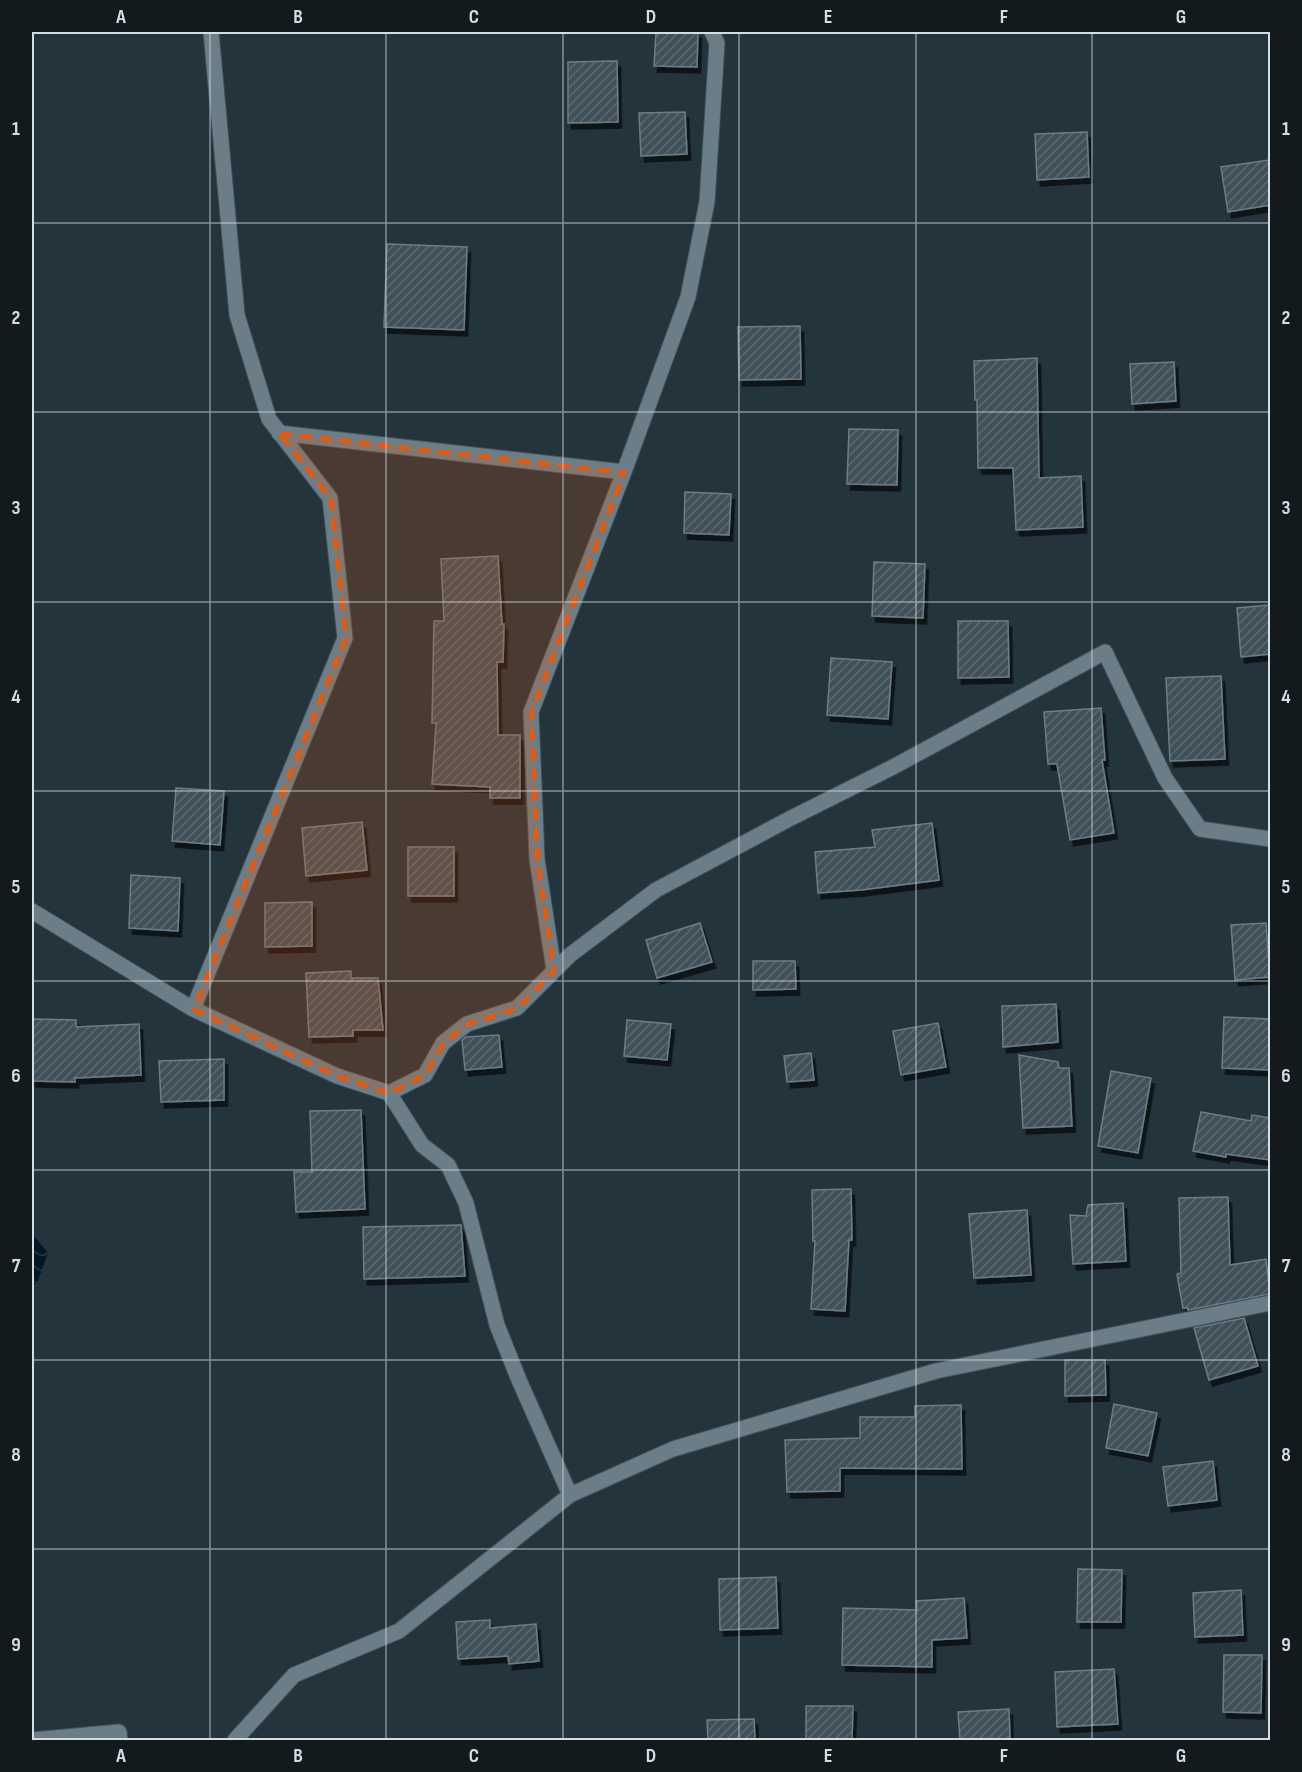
<svg xmlns="http://www.w3.org/2000/svg" width="1302" height="1772" viewBox="0 0 1302 1772" font-family="'Sofia Sans Condensed',sans-serif">
<style>
.water{fill:url(#water-waves)}
.building{fill:url(#building-hatch);stroke:#6b7e87;stroke-width:1.5;filter:url(#shadow)}
.lines{fill:none;stroke-linecap:round;stroke-linejoin:round}
.street-casing{stroke:#435158;stroke-width:17}
.street{stroke:#6b7e88;stroke-width:15}
.marked{fill:#e8590c;fill-opacity:0.2;stroke:#e8590c;stroke-width:4.5;stroke-dasharray:12 8;stroke-linejoin:round}
.grid{fill:none;stroke:#d3dde2;stroke-width:1.5;stroke-opacity:0.55}
.neatline{fill:none;stroke:#d3dde2;stroke-width:2}
.grid-label{font-size:20px;text-anchor:middle;font-weight:bold;fill:#d3dde2}
</style>
<defs>
<pattern id="water-waves" width="16" height="10" patternUnits="userSpaceOnUse" patternTransform="scale(1.5)"><rect width="16" height="10" fill="#001825"/><path d="M0 5q4-4 8 0t8 0" fill="none" stroke="#243944"/></pattern>
<pattern id="building-hatch" width="6" height="6" patternUnits="userSpaceOnUse" patternTransform="scale(1.5)"><rect width="6" height="6" fill="#3f5059"/><path d="M-1 1l2-2M0 6l6-6M5 7l2-2" fill="none" stroke="#5a6971"/></pattern>
<filter id="shadow"><feDropShadow dx="3.5" dy="6" stdDeviation="0" flood-color="#0009"/></filter>
</defs>
<rect width="100%" height="100%" fill="#23343c"/>
<!-- water -->
<path class="water" d="M 32,1233 L 48,1253 L 37,1283 L 32,1285 Z"/>
<!-- building -->
<path class="building" d="M 656,32 L 698,32 L 697,67 L 654,66 Z
M 617,61 L 618,122 L 568,123 L 568,62 Z
M 685,112 L 687,154 L 641,156 L 639,113 Z
M 1087,132 L 1089,177 L 1037,180 L 1035,134 Z
M 1269,160 L 1270,171 L 1270,205 L 1228,212 L 1221,167 Z
M 387,244 L 467,247 L 464,330 L 384,327 Z
M 800,326 L 801,379 L 739,380 L 738,327 Z
M 1037,358 L 1039,478 L 1081,476 L 1083,527 L 1016,530 L 1013,468 L 978,468 L 977,400 L 975,400 L 974,361 Z
M 1174,362 L 1176,401 L 1132,404 L 1130,364 Z
M 849,429 L 898,430 L 897,485 L 847,484 Z
M 685,492 L 731,494 L 729,535 L 684,533 Z
M 498,556 L 502,624 L 504,624 L 503,662 L 497,662 L 498,735 L 520,735 L 520,798 L 490,798 L 490,787 L 432,784 L 436,723 L 432,723 L 434,621 L 444,621 L 441,559 Z
M 874,562 L 925,564 L 923,618 L 872,616 Z
M 1270,605 L 1270,654 L 1241,657 L 1237,608 Z
M 958,621 L 1008,621 L 1009,677 L 958,678 Z
M 831,658 L 892,662 L 888,719 L 827,715 Z
M 1221,676 L 1225,759 L 1170,761 L 1166,678 Z
M 1101,708 L 1105,760 L 1102,760 L 1114,833 L 1070,840 L 1057,764 L 1048,764 L 1044,712 Z
M 176,788 L 224,791 L 220,845 L 172,841 Z
M 362,822 L 367,870 L 306,876 L 302,828 Z
M 932,823 L 939,880 L 861,890 L 818,893 L 815,852 L 875,847 L 872,830 Z
M 408,847 L 454,847 L 454,896 L 408,896 Z
M 131,875 L 180,878 L 178,931 L 129,928 Z
M 312,902 L 312,946 L 265,947 L 265,903 Z
M 700,923 L 712,962 L 657,978 L 646,940 Z
M 1266,923 L 1270,977 L 1235,980 L 1231,925 Z
M 753,961 L 795,961 L 796,989 L 753,990 Z
M 351,971 L 351,978 L 378,978 L 383,1030 L 353,1030 L 353,1036 L 309,1037 L 306,973 Z
M 1056,1004 L 1058,1042 L 1003,1047 L 1002,1006 Z
M 1224,1017 L 1270,1019 L 1270,1070 L 1222,1068 Z
M 32,1019 L 76,1020 L 76,1027 L 139,1024 L 141,1075 L 75,1078 L 75,1082 L 32,1081 Z
M 627,1020 L 671,1024 L 667,1060 L 624,1056 Z
M 938,1023 L 946,1067 L 901,1075 L 893,1031 Z
M 499,1035 L 502,1067 L 465,1070 L 462,1040 L 466,1037 Z
M 811,1053 L 814,1080 L 787,1082 L 784,1056 Z
M 1019,1055 L 1058,1062 L 1059,1068 L 1069,1068 L 1072,1126 L 1023,1128 Z
M 224,1059 L 224,1100 L 161,1102 L 159,1061 Z
M 1111,1071 L 1151,1078 L 1138,1153 L 1098,1146 Z
M 361,1110 L 365,1209 L 296,1212 L 294,1172 L 312,1172 L 310,1111 Z
M 1201,1112 L 1251,1121 L 1252,1115 L 1270,1118 L 1270,1160 L 1226,1154 L 1226,1157 L 1193,1151 Z
M 851,1189 L 852,1240 L 849,1240 L 845,1311 L 811,1309 L 815,1241 L 813,1241 L 812,1190 Z
M 1228,1197 L 1230,1265 L 1266,1259 L 1270,1294 L 1188,1310 L 1188,1308 L 1183,1308 L 1177,1274 L 1181,1273 L 1179,1198 Z
M 1123,1203 L 1126,1261 L 1073,1264 L 1070,1215 L 1086,1216 L 1088,1205 Z
M 1027,1210 L 1031,1275 L 974,1278 L 969,1214 Z
M 461,1225 L 465,1276 L 364,1279 L 363,1227 Z
M 1244,1318 L 1258,1366 L 1209,1380 L 1194,1328 Z
M 1065,1360 L 1105,1360 L 1106,1395 L 1065,1396 Z
M 1114,1404 L 1157,1413 L 1148,1456 L 1106,1448 Z
M 961,1405 L 962,1469 L 840,1468 L 840,1491 L 787,1492 L 785,1440 L 860,1438 L 860,1417 L 915,1417 L 915,1406 Z
M 1213,1461 L 1217,1500 L 1168,1506 L 1163,1467 Z
M 1078,1569 L 1122,1570 L 1121,1622 L 1077,1622 Z
M 776,1577 L 778,1628 L 720,1630 L 719,1579 Z
M 1241,1590 L 1243,1635 L 1195,1637 L 1193,1593 Z
M 964,1598 L 967,1638 L 932,1640 L 932,1667 L 842,1665 L 843,1608 L 917,1610 L 916,1601 Z
M 490,1620 L 490,1628 L 536,1624 L 539,1661 L 509,1664 L 508,1656 L 458,1659 L 456,1622 Z
M 1224,1655 L 1262,1655 L 1261,1713 L 1223,1712 Z
M 1114,1669 L 1118,1724 L 1057,1727 L 1055,1672 Z
M 806,1706 L 853,1706 L 852,1740 L 806,1740 Z
M 1009,1709 L 1010,1740 L 960,1740 L 958,1712 Z
M 754,1719 L 755,1740 L 708,1740 L 707,1720 Z"/>
<g class="lines">
<!-- street casing -->
<g class="street-casing">
<path id="street" d="M 279,433 L 624,472 L 531,712 L 537,859 L 554,970
M 624,472 L 688,297 L 707,202 L 717,43 L 712,32
M 32,911 L 193,1009 L 337,1076 L 389,1093 L 425,1075 L 443,1043 L 467,1024 L 517,1008 L 570,955 L 656,890 L 791,818 L 893,767 L 1105,652 L 1165,778 L 1200,829 L 1270,839
M 193,1009 L 345,638 L 330,498 L 269,419 L 237,315 L 211,32
M 389,1093 L 422,1145 L 448,1165 L 466,1203 L 497,1325 L 519,1380 L 570,1495
M 32,1740 L 119,1732 L 120,1740
M 235,1740 L 294,1675 L 399,1631 L 570,1495 L 673,1449 L 936,1371 L 1270,1303"/>
</g>
<!-- street -->
<use href="#street" class="street"/>
</g>
<!-- marked area -->
<path class="marked" d="M 279,433 L 624,472 L 531,712 L 537,859 L 554,970 L 517,1008 L 467,1024 L 443,1043 L 425,1075 L 389,1093 L 337,1076 L 193,1009 L 345,638 L 330,498 Z"/>
<!-- grid -->
<path class="grid" d="M 210,32 L 210,1740M 386,32 L 386,1740M 563,32 L 563,1740M 739,32 L 739,1740M 916,32 L 916,1740M 1092,32 L 1092,1740M 32,223 L 1270,223M 32,412 L 1270,412M 32,602 L 1270,602M 32,791 L 1270,791M 32,981 L 1270,981M 32,1170 L 1270,1170M 32,1360 L 1270,1360M 32,1549 L 1270,1549"/>
<!-- border -->
<rect width="1302" height="1772" fill="none" stroke="#131a1e" stroke-width="66"/>
<rect x="33" y="33" width="1236" height="1706" class="neatline"/>
<g class="grid-label">
<text x="121" y="23">A</text>
<text x="298" y="23">B</text>
<text x="474" y="23">C</text>
<text x="651" y="23">D</text>
<text x="828" y="23">E</text>
<text x="1004" y="23">F</text>
<text x="1181" y="23">G</text>
<text x="16" y="135">1</text>
<text x="1286" y="135">1</text>
<text x="16" y="324">2</text>
<text x="1286" y="324">2</text>
<text x="16" y="514">3</text>
<text x="1286" y="514">3</text>
<text x="16" y="703">4</text>
<text x="1286" y="703">4</text>
<text x="16" y="893">5</text>
<text x="1286" y="893">5</text>
<text x="16" y="1082">6</text>
<text x="1286" y="1082">6</text>
<text x="16" y="1272">7</text>
<text x="1286" y="1272">7</text>
<text x="16" y="1461">8</text>
<text x="1286" y="1461">8</text>
<text x="16" y="1651">9</text>
<text x="1286" y="1651">9</text>
<text x="121" y="1762">A</text>
<text x="298" y="1762">B</text>
<text x="474" y="1762">C</text>
<text x="651" y="1762">D</text>
<text x="828" y="1762">E</text>
<text x="1004" y="1762">F</text>
<text x="1181" y="1762">G</text>
</g>
</svg>
